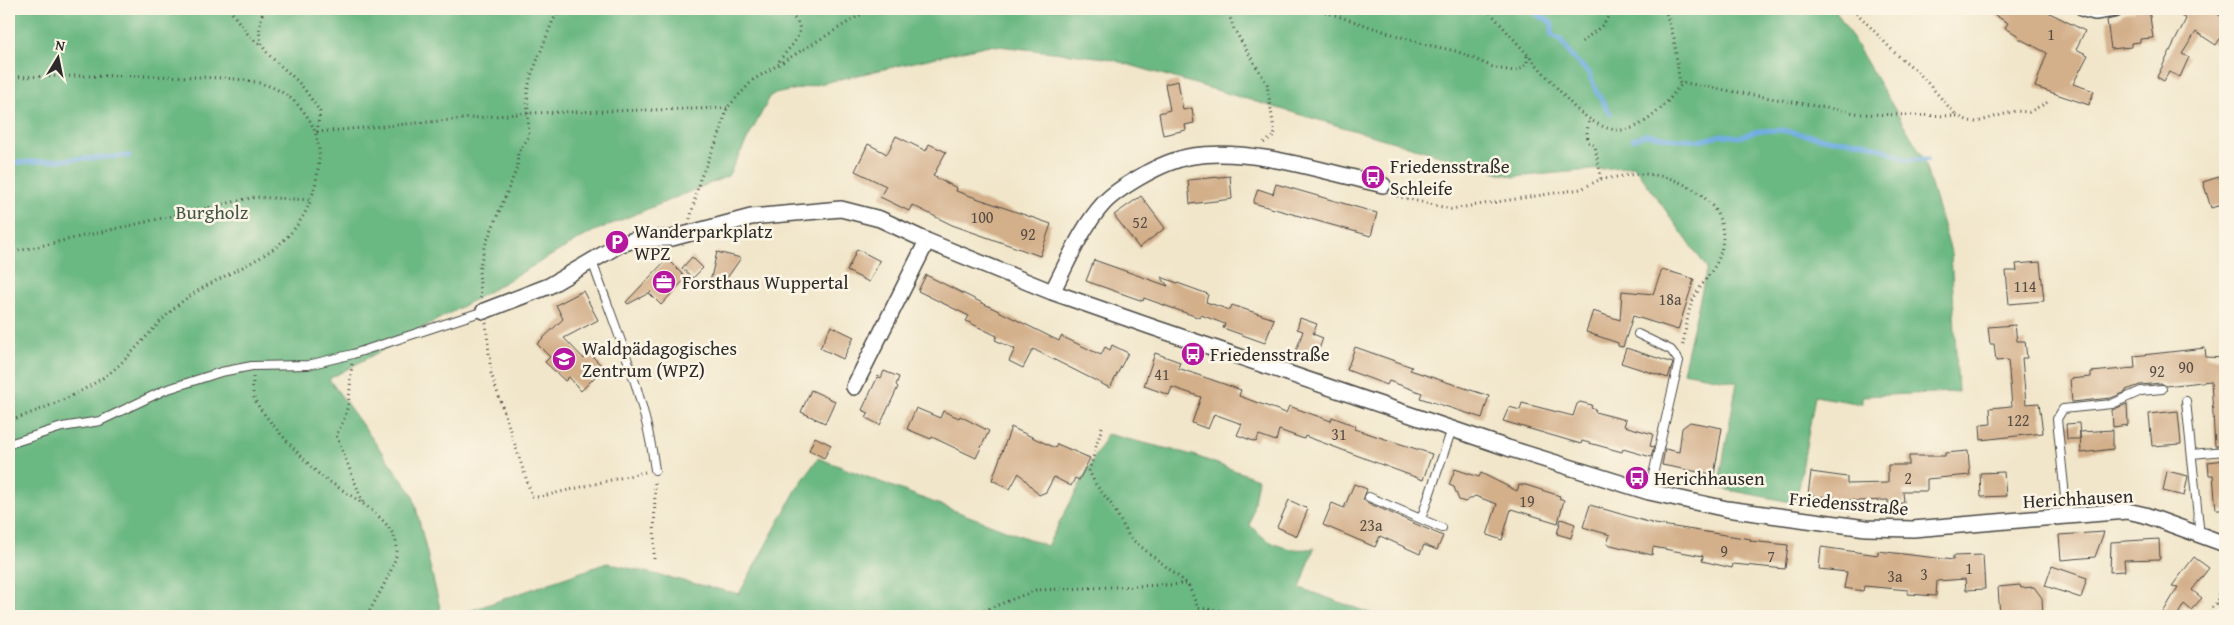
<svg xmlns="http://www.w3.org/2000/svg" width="2234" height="625" viewBox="0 0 2234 625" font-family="'Gentium Book Plus',serif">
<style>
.forest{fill:#6bb882;stroke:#4b7256}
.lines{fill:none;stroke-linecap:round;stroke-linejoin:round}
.stream{stroke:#71ade2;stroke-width:5}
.building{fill:#d3af8a}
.lane-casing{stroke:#494743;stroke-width:10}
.street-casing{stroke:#494743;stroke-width:18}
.path{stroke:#494743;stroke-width:3;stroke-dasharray:1 4;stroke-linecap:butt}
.lane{stroke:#fff;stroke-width:8}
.street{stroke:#fff;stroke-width:15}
.labels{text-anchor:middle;stroke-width:5;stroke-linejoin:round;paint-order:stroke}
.number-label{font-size:16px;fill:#554c43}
.poi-label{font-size:19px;fill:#2b2b2b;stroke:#fcf5e5;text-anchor:start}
.park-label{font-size:19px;fill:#415647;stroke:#fcf5e5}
.street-label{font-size:19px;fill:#2b2b2b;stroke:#fcf5e5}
</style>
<rect width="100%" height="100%" fill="#fcf5e5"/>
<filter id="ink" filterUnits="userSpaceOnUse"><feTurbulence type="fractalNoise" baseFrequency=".02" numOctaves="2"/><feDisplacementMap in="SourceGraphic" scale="10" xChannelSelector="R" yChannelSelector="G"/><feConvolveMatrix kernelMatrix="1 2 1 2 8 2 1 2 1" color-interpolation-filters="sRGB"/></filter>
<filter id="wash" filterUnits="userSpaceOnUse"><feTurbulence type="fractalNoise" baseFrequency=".0096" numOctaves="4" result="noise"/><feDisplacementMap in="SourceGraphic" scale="20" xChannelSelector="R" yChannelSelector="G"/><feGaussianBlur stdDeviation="1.12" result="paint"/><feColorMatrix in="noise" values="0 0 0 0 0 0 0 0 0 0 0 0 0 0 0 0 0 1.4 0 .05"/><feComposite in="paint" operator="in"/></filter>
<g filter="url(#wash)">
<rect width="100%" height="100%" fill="#f1e6ca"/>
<!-- forest -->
<path class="forest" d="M 9,9 L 1835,9 L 1922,155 L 1951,252 L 1958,392 L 1862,396 L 1862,404 L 1815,396 L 1796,503 L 1718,488 L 1737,382 L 1683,372 L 1707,268 L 1634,166 L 1514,177 L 1106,58 L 989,45 L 771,95 L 728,176 L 592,232 L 481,296 L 329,379 L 413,495 L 442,616 L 9,616 Z
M 1107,434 L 1193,455 L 1258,479 L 1250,525 C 1267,544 1288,553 1314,548 L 1300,588 L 1378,616 L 455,616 L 607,563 L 739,594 L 796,490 L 818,458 L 1047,546 Z"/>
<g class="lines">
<!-- stream -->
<path class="stream" d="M 1532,9 C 1537,19 1547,16 1552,24 L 1551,35 L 1560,39 L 1572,57 L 1589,73 L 1596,90 L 1610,114
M 1633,139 L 1644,135 L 1652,135 L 1679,140 L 1688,139 L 1700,141 L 1722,135 L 1740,137 L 1757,131 L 1780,130 L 1833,140 L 1864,142 L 1910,160 L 1927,159
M 9,163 L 129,156"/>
</g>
<g id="blocks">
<!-- building -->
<path class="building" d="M 1985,9 L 2042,9 L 2085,31 L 2076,49 L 2088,55 L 2073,84 L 2094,91 L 2089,105 L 2035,87 L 2047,53 L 2018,38 L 2019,36 L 2005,28 L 2008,23 Z
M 2134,9 L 2149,9 L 2153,38 L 2140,39 L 2140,42 L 2131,43 L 2131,47 L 2111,49 L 2107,20 L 2120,17 L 2123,13 L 2135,11 Z
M 2169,9 L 2210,9 L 2225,19 L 2225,31 L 2216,45 L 2196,32 L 2182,54 L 2189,57 L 2180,77 L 2169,72 L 2164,81 L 2157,77 L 2186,19 Z
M 1178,81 L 1183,110 L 1192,108 L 1194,123 L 1185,125 L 1186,130 L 1163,135 L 1159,113 L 1170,110 L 1165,84 Z
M 896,136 L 926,151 L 929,144 L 946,152 L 933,176 L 957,188 L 956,191 L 1051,224 L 1040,256 L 952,225 L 912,205 L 909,211 L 880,197 L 886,186 L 855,171 L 868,144 L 887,154 Z
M 2225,175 L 2225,204 L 2211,208 L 2203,182 Z
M 1230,176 L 1232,199 L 1190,204 L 1188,180 Z
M 1276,184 L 1377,213 L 1371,236 L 1253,203 L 1258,189 L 1273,194 Z
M 1141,196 L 1165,228 L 1139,248 L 1114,215 Z
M 857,249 L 880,261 L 869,282 L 847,271 Z
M 717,252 L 741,258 L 720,288 L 709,286 Z
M 692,257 L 703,268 L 693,278 L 682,268 Z
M 667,259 L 686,278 L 661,305 L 649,293 L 651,292 L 628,304 L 626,302 Z
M 1094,260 L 1168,286 L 1161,277 L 1208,294 L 1206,302 L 1230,310 L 1232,305 L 1274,319 L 1265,343 L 1223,328 L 1225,324 L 1201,315 L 1200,318 L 1144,298 L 1143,301 L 1086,281 Z
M 2040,262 L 2044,301 L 2009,304 L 2006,271 L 2017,271 L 2016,264 Z
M 1662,269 L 1694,279 L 1678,330 L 1633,316 L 1623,347 L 1618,346 L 1618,343 L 1586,332 L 1593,311 L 1620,320 L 1622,291 L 1653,294 Z
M 926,275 L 1059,341 L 1061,336 L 1101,355 L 1105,347 L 1110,350 L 1112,345 L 1128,353 L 1110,388 L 1033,349 L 1023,368 L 1009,361 L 1015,349 L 995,340 L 997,336 L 966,321 L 969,316 L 918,291 Z
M 583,291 L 598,320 L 564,338 L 584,359 L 589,353 L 604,368 L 581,391 L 569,377 L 565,381 L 545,362 L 550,357 L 537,344 L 563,319 L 556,305 Z
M 1300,318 L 1317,324 L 1313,334 L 1323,338 L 1316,358 L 1296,351 L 1303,331 L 1297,329 Z
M 2015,325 L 2017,341 L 2025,341 L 2027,358 L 2022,358 L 2026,404 L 2039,403 L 2043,433 L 1981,440 L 1980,425 L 1991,424 L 1990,408 L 2012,406 L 2008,360 L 1996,361 L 1994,344 L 1990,344 L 1988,327 Z
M 831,326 L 854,337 L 843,359 L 820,348 Z
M 1355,347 L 1412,367 L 1410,370 L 1489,396 L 1482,418 L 1420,398 L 1422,393 L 1389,381 L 1387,385 L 1347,370 Z
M 1626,348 L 1673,363 L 1668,378 L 1621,363 Z
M 2205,348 L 2206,357 L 2225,358 L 2225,445 L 2215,446 L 2211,381 L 2166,386 L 2161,383 L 2140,385 L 2126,390 L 2126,392 L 2111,398 L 2072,402 L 2070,379 L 2091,377 L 2091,372 L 2135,368 L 2134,356 Z
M 1155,353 L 1180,362 L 1178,368 L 1241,390 L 1239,396 L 1286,413 L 1289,406 L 1331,421 L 1332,417 L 1356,426 L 1354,429 L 1432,454 L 1423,480 L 1305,436 L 1304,439 L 1279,430 L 1276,441 L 1259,435 L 1256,442 L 1237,435 L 1242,424 L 1214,414 L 1208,429 L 1192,423 L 1201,397 L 1172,387 L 1169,395 L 1144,386 Z
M 884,371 L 899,377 L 896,385 L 898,387 L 880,425 L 866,418 L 869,413 L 862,410 L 878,376 L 881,378 Z
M 811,390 L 835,401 L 825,423 L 801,412 Z
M 1580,402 L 1592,405 L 1591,408 L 1596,410 L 1595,412 L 1626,420 L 1624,426 L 1653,434 L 1650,446 L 1654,447 L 1651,457 L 1623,449 L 1622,452 L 1582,441 L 1581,444 L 1503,421 L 1509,407 L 1520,410 L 1522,403 L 1573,416 L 1577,404 Z
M 2127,404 L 2128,425 L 2113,427 L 2112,410 Z
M 916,408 L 940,418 L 943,411 L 959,418 L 960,416 L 989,431 L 976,458 L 932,437 L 931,439 L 907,429 Z
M 2178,411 L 2181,444 L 2152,446 L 2149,414 Z
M 1690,422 L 1722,428 L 1714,475 L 1662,465 L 1665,449 L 1679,452 L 1682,428 Z
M 2079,423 L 2080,439 L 2067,439 L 2066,424 Z
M 1011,427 L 1055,448 L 1057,444 L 1090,458 L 1079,480 L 1075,478 L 1071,486 L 1054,477 L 1046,492 L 1039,495 L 1019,473 L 1010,489 L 992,480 Z
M 2113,430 L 2113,449 L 2081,453 L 2080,432 Z
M 815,437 L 831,445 L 824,458 L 809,450 Z
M 1968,451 L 1970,475 L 1927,479 L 1927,491 L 1903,491 L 1904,503 L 1888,504 L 1888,500 L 1858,501 L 1808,495 L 1811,472 L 1847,477 L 1847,484 L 1888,483 L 1888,465 L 1909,465 L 1909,456 L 1945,456 L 1945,453 Z
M 2225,460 L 2225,510 L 2216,510 L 2213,475 L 2209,475 L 2208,462 Z
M 1455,469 L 1479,477 L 1481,473 L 1517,491 L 1519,485 L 1526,485 L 1560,496 L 1559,498 L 1564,500 L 1558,523 L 1511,509 L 1502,540 L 1487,535 L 1497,504 L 1475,496 L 1465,502 L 1459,500 L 1454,487 L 1449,485 Z
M 2167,471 L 2188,476 L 2184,496 L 2163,491 Z
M 2004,472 L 2006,496 L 1981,497 L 1980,473 Z
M 1354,484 L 1367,489 L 1363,500 L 1366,502 L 1443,536 L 1437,550 L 1424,545 L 1420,554 L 1380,536 L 1375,547 L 1323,525 L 1332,503 L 1344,508 Z
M 1289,500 L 1308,509 L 1297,536 L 1277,527 Z
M 1590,505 L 1655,524 L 1751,539 L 1750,541 L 1788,545 L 1785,569 L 1733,564 L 1732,568 L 1702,561 L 1703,556 L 1653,547 L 1652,555 L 1607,544 L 1610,535 L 1583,527 Z
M 1561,519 L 1575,524 L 1571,538 L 1557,534 Z
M 2104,532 L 2095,557 L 2061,560 L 2059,535 Z
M 2159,539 L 2160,559 L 2124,560 L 2125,571 L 2110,572 L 2111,542 Z
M 1821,547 L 1878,555 L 1878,551 L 1953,560 L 1953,556 L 1983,555 L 1985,589 L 1966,590 L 1965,579 L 1937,581 L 1936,596 L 1908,594 L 1908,590 L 1864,586 L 1863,591 L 1844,588 L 1847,572 L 1819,569 Z
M 2194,557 L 2209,568 L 2192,590 L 2202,598 L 2191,610 L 2184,604 L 2177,616 L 2161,616 L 2178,587 L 2172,586 Z
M 2052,566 L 2087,578 L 2081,598 L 2045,586 Z
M 2020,585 L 2021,588 L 2034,587 L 2042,598 L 2043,616 L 2000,616 L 1998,587 Z"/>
</g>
</g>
<g filter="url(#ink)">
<use href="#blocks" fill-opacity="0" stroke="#494743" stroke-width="1"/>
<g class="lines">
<!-- lane casing -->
<g class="lane-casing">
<path id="lane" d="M 592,261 C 616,330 646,398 655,470
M 1638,334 L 1671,350 L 1679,361 L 1649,492
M 2186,401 L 2200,536
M 9,444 L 62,427 L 100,421 L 165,390 L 221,372 L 252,366 L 308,365 L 353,354 L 484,311
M 2192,454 L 2225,451
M 1369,497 L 1442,528
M 2067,516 L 2057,419 L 2063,409 L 2112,404 L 2141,391 L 2162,389
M 1421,519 L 1452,429"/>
</g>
<!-- street casing -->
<g class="street-casing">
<path id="street" d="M 2084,9 L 2095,12 L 2114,9
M 1052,292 C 1068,262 1081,228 1104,203 C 1113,193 1128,184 1140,177 C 1157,167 1174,159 1193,156 C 1252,147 1325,172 1383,185
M 484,311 L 549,286 L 619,245 L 637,239 L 672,238 L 751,217 L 841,209 L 880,219 L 927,241 L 1052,292 L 1152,327 L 1508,448 L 1649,492 L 1727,509 L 1866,528 L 1913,529 L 2127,511 L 2145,515 L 2225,544
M 854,387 L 927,241"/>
</g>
<!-- path -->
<path class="path" d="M 229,9 L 250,37 L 262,46
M 264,9 C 251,48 268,53 293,77 C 304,86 311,100 320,111 L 317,132
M 1227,9 L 1234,29 L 1267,84 L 1275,136 L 1263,143
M 1316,9 L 1423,44 L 1456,51 L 1495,68 L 1514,71 L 1523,68 L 1527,63 L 1527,55
M 1487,9 L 1574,107 C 1611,139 1633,138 1667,102 C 1673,96 1677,86 1685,83 L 1861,114 L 1957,116 L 1969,121 L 1977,122 L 2015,111 L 2029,112 L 2050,101
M 1665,9 L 1674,38 L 1680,85
M 1853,9 L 1895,53 L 1918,72 L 1957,116
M 1582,42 L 1604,24 L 1612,9
M 779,61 C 797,38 814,26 780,9
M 9,77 C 72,76 134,75 197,77 C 221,78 252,78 274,88 C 302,101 321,129 319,160 C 316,192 308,217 284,240 C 260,263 216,277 187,298 C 158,319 138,350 111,372 C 82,394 43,409 9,421
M 317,132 L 529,113 L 727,108
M 1601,179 C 1615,178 1629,174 1643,174 C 1681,175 1730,202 1722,246 C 1719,267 1704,279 1695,296 C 1687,310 1686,332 1682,348
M 1392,195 L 1451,209 L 1581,189 L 1601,179 L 1595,146 L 1588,142 L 1587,132 L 1589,120
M 690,219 L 700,179 L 719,136 L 727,108 L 753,80 L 870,9
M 9,253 L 255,197 L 312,200
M 481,298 L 479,271 L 484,248 L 517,168 L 518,152 L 529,137 L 527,92 L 531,76 L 553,20 L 562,9
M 486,323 L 491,373 L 532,496 L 539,497 L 645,472
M 352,364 C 349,392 351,411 336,435 L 364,505
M 253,377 C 253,383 252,394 255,400 C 261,414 307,464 320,475 C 342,492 398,518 397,550 C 396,567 375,600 367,616
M 1102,427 L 1089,471 L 1096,485 L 1112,505 L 1130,538 L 1188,584
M 654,559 L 655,480
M 2217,602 L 2225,606
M 970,616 L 1036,590 L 1188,584 L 1198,608 L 1267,616
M 2206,616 L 2217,602 L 2220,586 L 2225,574"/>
<!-- lane -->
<use href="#lane" class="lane"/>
<!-- street -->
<use href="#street" class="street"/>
</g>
</g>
<!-- icons -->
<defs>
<g id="bus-disc" transform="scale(1.25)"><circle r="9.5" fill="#b5179e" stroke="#fcf5e5"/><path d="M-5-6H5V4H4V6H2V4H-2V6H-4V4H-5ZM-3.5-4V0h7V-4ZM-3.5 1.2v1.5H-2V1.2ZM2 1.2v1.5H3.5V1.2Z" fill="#fff"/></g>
<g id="parking-disc" transform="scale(1.25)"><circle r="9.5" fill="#b5179e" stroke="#fcf5e5"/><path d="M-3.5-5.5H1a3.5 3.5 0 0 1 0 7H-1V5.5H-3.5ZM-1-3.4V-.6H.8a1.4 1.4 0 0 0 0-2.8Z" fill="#fff"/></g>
<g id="office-disc" transform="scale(1.25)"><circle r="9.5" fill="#b5179e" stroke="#fcf5e5"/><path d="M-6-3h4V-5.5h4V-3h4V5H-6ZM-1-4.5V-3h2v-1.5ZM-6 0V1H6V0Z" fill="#fff"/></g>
<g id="school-disc" transform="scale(1.25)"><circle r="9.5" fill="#b5179e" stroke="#fcf5e5"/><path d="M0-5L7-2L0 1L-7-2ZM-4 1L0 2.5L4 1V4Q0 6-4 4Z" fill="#fff"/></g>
</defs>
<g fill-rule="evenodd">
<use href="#bus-disc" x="1373" y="177"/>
<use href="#parking-disc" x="617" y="242"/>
<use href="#office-disc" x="664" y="282"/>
<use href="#bus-disc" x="1193" y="354"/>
<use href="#school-disc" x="564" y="359"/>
<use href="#bus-disc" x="1637" y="478"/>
</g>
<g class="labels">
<!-- number labels -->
<g class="number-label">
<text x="2051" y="40">1</text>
<text x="982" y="223">100</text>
<text x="1140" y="228">52</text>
<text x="1028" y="240">92</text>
<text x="2025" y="292">114</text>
<text x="1670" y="305">18a</text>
<text x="2186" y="373">90</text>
<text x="2157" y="377">92</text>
<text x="1162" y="380">41</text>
<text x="2018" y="426">122</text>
<text x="1339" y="440">31</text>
<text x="1908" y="484">2</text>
<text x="1527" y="507">19</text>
<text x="1371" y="531">23a</text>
<text x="1724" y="557">9</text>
<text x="1771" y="562">7</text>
<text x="1969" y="574">1</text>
<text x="1924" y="580">3</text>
<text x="1895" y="582">3a</text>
</g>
<!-- poi labels -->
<g class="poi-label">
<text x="1390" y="173">Friedensstraße<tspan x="1390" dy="22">Schleife</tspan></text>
<text x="634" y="238">Wanderparkplatz<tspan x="634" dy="22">WPZ</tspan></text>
<text x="682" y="289">Forsthaus Wuppertal</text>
<text x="582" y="355">Waldpädagogisches<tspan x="582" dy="22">Zentrum (WPZ)</tspan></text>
<text x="1210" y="361">Friedensstraße</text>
<text x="1654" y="485">Herichhausen</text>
</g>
<!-- park labels -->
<g class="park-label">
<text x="212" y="219">Burgholz</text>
</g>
<!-- street labels -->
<g class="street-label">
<text transform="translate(2078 498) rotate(-3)" y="7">Herichhausen</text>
<text transform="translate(1849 503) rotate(5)" y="7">Friedensstraße</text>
</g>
</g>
<!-- margin -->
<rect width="2234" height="625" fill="none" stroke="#fcf5e5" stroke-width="30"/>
<!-- north arrow -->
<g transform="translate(58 58) rotate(10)" stroke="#fcf5e5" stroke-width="4" paint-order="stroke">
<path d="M0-4L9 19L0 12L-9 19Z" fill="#2b2b2b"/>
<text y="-8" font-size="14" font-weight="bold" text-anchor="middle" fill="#2b2b2b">N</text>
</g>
</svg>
